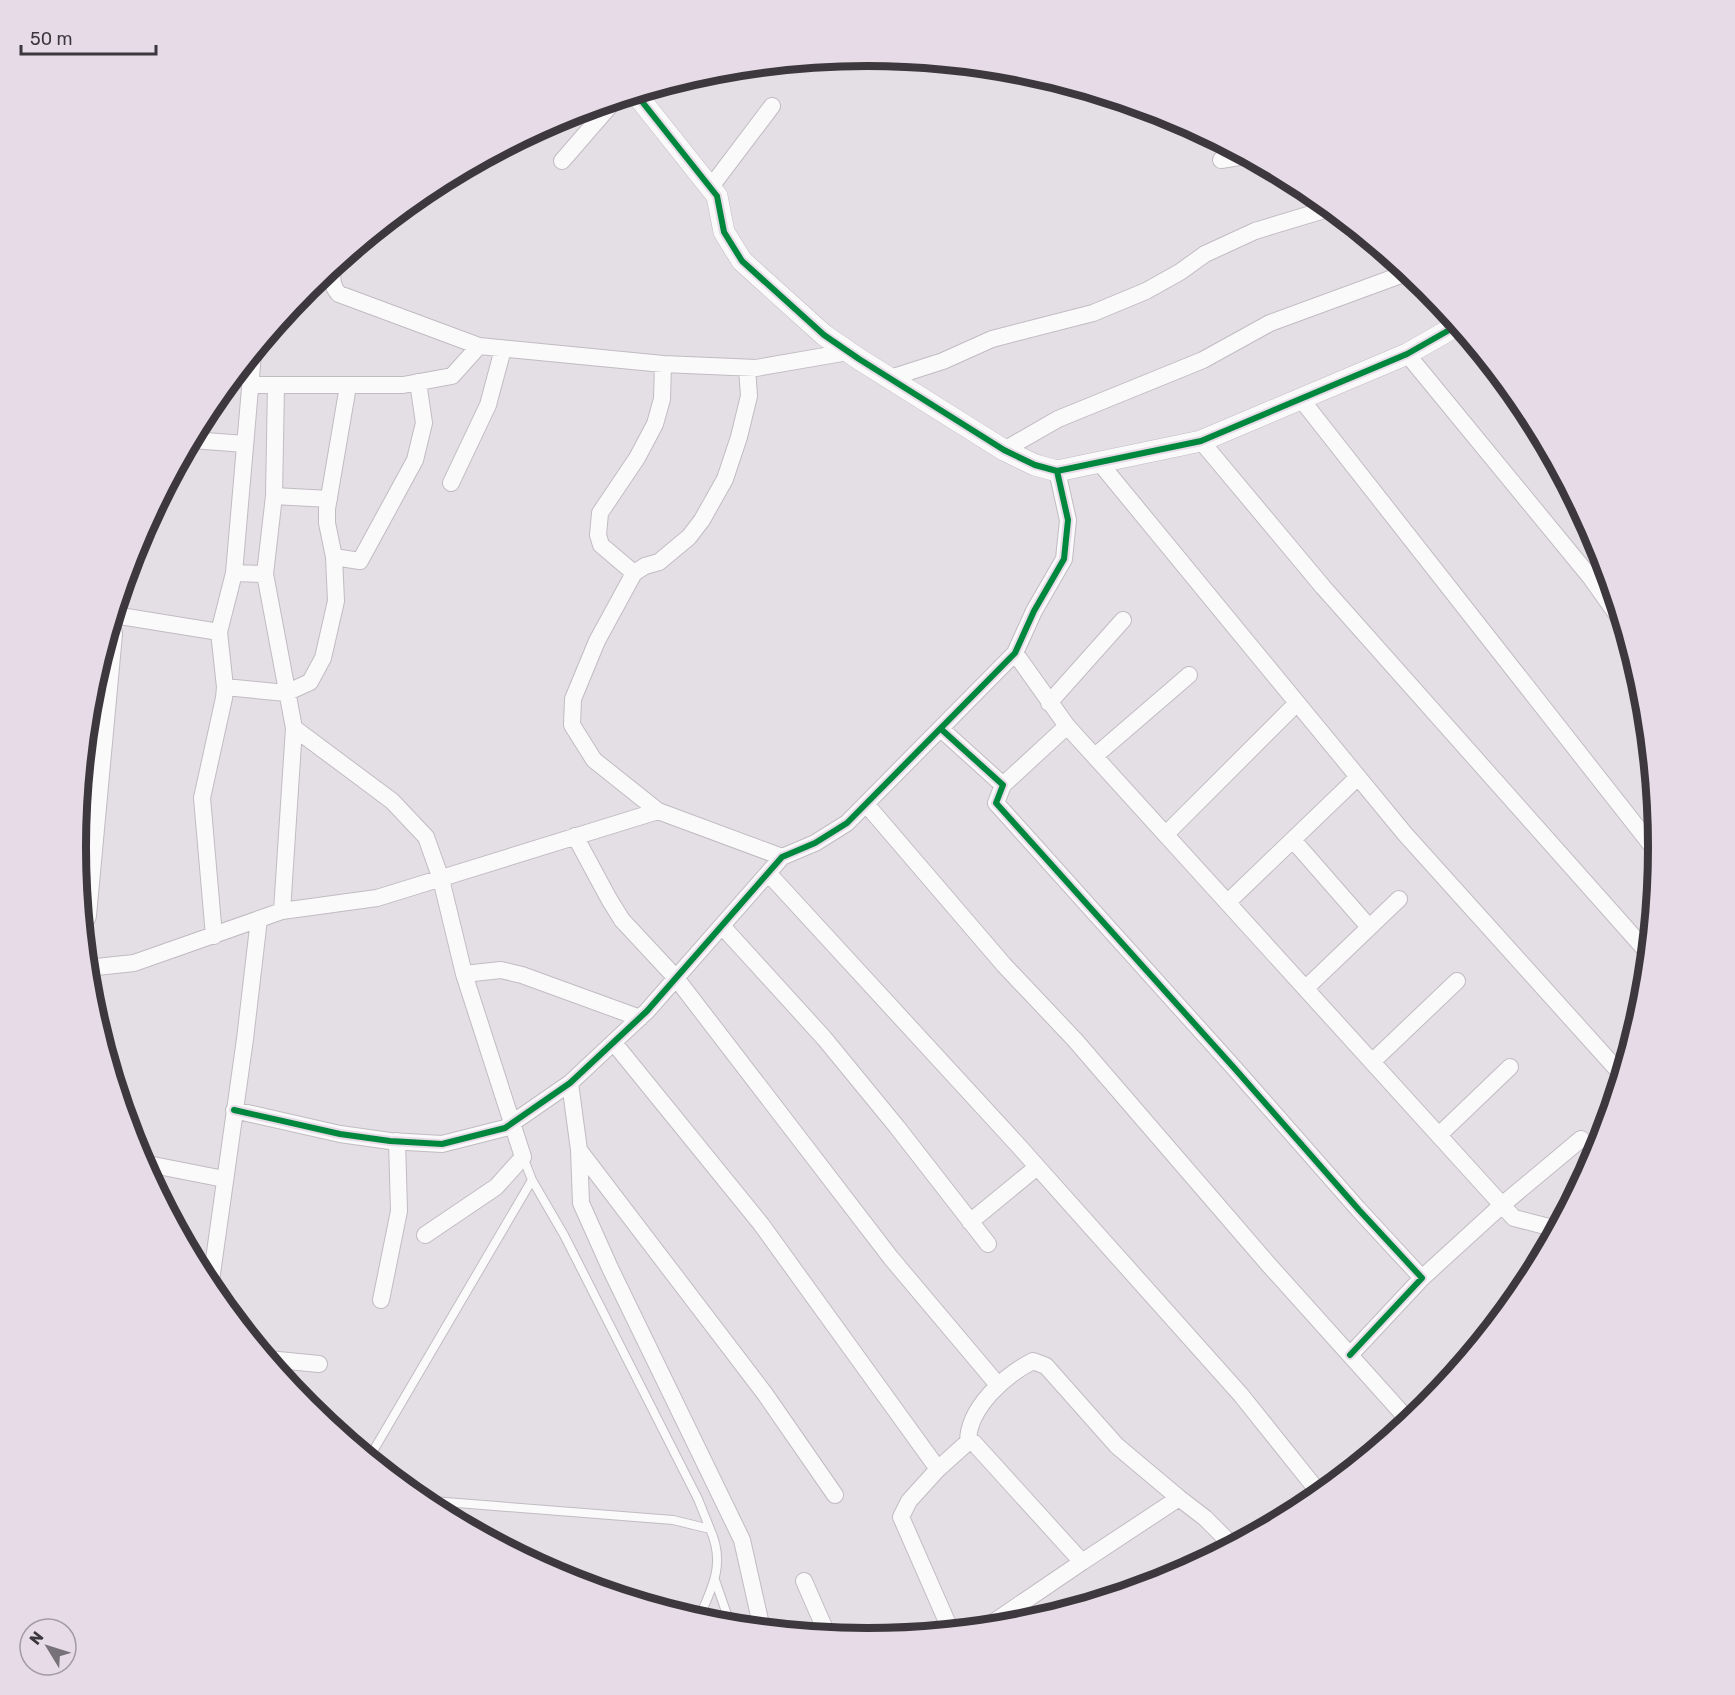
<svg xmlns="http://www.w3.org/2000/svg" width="1735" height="1695" viewBox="0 0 1735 1695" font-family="Rubik,sans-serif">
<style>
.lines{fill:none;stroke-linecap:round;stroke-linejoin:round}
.service-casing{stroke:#c1bcc2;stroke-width:10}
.minor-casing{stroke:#c1bcc2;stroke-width:18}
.tertiary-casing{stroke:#c1bcc2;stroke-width:22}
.trunk-casing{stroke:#c1bcc2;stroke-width:30}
.service{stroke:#fbfafb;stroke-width:8}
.minor{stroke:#fbfafb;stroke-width:16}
.tertiary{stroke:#fbfafb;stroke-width:21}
.trunk{stroke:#fbfafb;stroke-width:28}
.cycleway-casing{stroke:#e7dbe8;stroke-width:10}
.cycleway{stroke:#00873e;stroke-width:6}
.rim{fill:none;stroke:#3c383d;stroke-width:8}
</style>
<rect width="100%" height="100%" fill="#e4dee5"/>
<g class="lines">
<!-- service casing -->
<g class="service-casing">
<path id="service" d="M 523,1157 L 532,1180 L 564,1235 L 698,1499 L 710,1529
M 369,1458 L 532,1180
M 420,1500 L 673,1520 L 710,1529 C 726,1564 712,1588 698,1620
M 715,1580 L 731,1626"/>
</g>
<!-- minor casing -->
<g class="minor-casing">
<path id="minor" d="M 1221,160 L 1245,156
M 562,161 L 614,101
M 710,188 L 772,106
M 333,266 C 332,277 331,286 339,294 L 479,346
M 1407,354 L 1591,578 L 1623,623
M 890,378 L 943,361 L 992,339 L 1093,313 L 1146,291 L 1180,272 L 1205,254 L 1255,231 L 1331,208
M 250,385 L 403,385 L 452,376 L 479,346 L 663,364 L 756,368 L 848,352
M 1301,399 L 1659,855
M 192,440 L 245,444
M 1201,441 L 1323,587 L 1649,954
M 1004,450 L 1058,419 L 1203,360 L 1270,323 L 1409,272
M 1099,462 L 1405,834 L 1622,1075
M 451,483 L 488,405 L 503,349
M 274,496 L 329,499
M 334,557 L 327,523 L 327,509 L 348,386
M 234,573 L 265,574 L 294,728 L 282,911
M 634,573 L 601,545 L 598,535 L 600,513 L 637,458 L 655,424 L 662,399 L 663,364
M 265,574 L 274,496 L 276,385
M 114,615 L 219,632 L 234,573 L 253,354
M 1015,653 L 1067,726 L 1502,1205 L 1514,1218 L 1549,1227 L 1555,1234
M 225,687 L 286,693 L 310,682 L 323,658 L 336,601 L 334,557 L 360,561 L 415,460 L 424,423 L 418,382
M 1049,703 L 1123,620
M 294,728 L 392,801 L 426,837 L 441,879 L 464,974 L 523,1157 L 496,1187 L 425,1235
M 941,729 L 1003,785 L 996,803 L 1236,1070 L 1359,1210 L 1422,1278 L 1350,1355
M 1095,756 L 1189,675
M 1003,785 L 1067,726
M 866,804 L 1004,965 L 1075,1040 L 1269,1265 L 1410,1422
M 658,811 L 594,760 L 572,725 L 573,699 L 597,641 L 634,573 L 645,566 L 659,562 L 689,537 L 702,520 L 725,479 L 739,437 L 749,396 L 747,368
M 1166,834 L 1297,703
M 575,836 L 609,899 L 622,920 L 676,978 L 891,1258 L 998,1385
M 1293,840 L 1369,927
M 768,873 L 1016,1143 L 1241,1395 L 1321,1495
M 1228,902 L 1358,777
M 722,926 L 824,1038 L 897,1127 L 988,1244
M 214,936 L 202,798 L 224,698 L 225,687 L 219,632
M 87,968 L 134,963 L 282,911 L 377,898 L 658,811 L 782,857
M 464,974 L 501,970 L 522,975 L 640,1018
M 1306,988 L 1399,899
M 614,1043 L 761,1224 L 938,1469 L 909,1501 L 901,1517 L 951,1631
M 1372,1062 L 1457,981
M 570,1083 L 579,1150 L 765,1394 L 835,1495
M 234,1110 L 340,1134 L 390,1141 L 442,1144 L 505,1128 L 570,1083 L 647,1011 L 782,857 L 815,843 L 847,823 L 1015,653 L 1034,611 L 1064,559 L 1068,520 L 1057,471
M 1439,1135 L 1510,1067
M 579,1150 L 581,1203 L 610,1268 L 742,1540 L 762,1629
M 143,1163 L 224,1179
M 970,1222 L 1037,1167
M 1422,1278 L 1502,1205 L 1581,1139
M 210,1288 L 245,1039 L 259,919
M 381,1300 L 399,1211 L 397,1141
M 268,1359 L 319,1364
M 968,1442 C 968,1408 1005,1375 1033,1361 L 1046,1366 L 1117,1446 L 1179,1498 L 1082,1562
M 938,1469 L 968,1442 L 974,1443 L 1082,1562 L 985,1628
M 1179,1498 L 1205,1518 L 1233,1546
M 804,1581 L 828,1636"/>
</g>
<!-- tertiary casing -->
<g class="tertiary-casing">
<path id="tertiary" d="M 636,94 L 717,196 L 724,232 L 742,261 L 824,335 L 859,359 L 1004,450 L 1035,465 L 1057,471 L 1201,441 L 1407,354 L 1458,325"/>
</g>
<!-- trunk casing -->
<g class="trunk-casing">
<path id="trunk" d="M 82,915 L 108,634"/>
</g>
<!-- service -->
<use href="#service" class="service"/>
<!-- minor -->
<use href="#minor" class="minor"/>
<!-- tertiary -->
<use href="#tertiary" class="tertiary"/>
<!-- trunk -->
<use href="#trunk" class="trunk"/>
<!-- cycleway casing -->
<g class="cycleway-casing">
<path id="cycleway" d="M 636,94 L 717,196 L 724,232 L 742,261 L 824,335 L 859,359 L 1004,450 L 1035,465 L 1057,471 L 1201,441 L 1407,354 L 1458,325
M 941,729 L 1003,785 L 996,803 L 1236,1070 L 1359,1210 L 1422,1278 L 1350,1355
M 234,1110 L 340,1134 L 390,1141 L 442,1144 L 505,1128 L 570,1083 L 647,1011 L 782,857 L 815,843 L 847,823 L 1015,653 L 1034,611 L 1064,559 L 1068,520 L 1057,471"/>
</g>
<!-- cycleway -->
<use href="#cycleway" class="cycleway"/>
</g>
<!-- crop -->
<path d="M0 0H1735V1695H0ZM86 847a781 781 0 1 1 1562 0a781 781 0 1 1-1562 0Z" fill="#e7dbe8" fill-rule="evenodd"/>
<path class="rim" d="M86 847a781 781 0 1 1 1562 0a781 781 0 1 1-1562 0Z"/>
<!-- north arrow -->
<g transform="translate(48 1647) rotate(308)"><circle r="28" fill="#e7dbe8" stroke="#a39aa4" stroke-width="1.5"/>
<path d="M0-4.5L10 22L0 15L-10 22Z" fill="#777278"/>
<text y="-9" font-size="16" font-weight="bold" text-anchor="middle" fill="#3c383d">N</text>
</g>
<!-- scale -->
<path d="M21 45v9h135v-9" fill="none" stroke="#3c383d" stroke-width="3"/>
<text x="30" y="45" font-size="18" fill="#3c383d" stroke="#e7dbe8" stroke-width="4.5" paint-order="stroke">50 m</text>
</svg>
